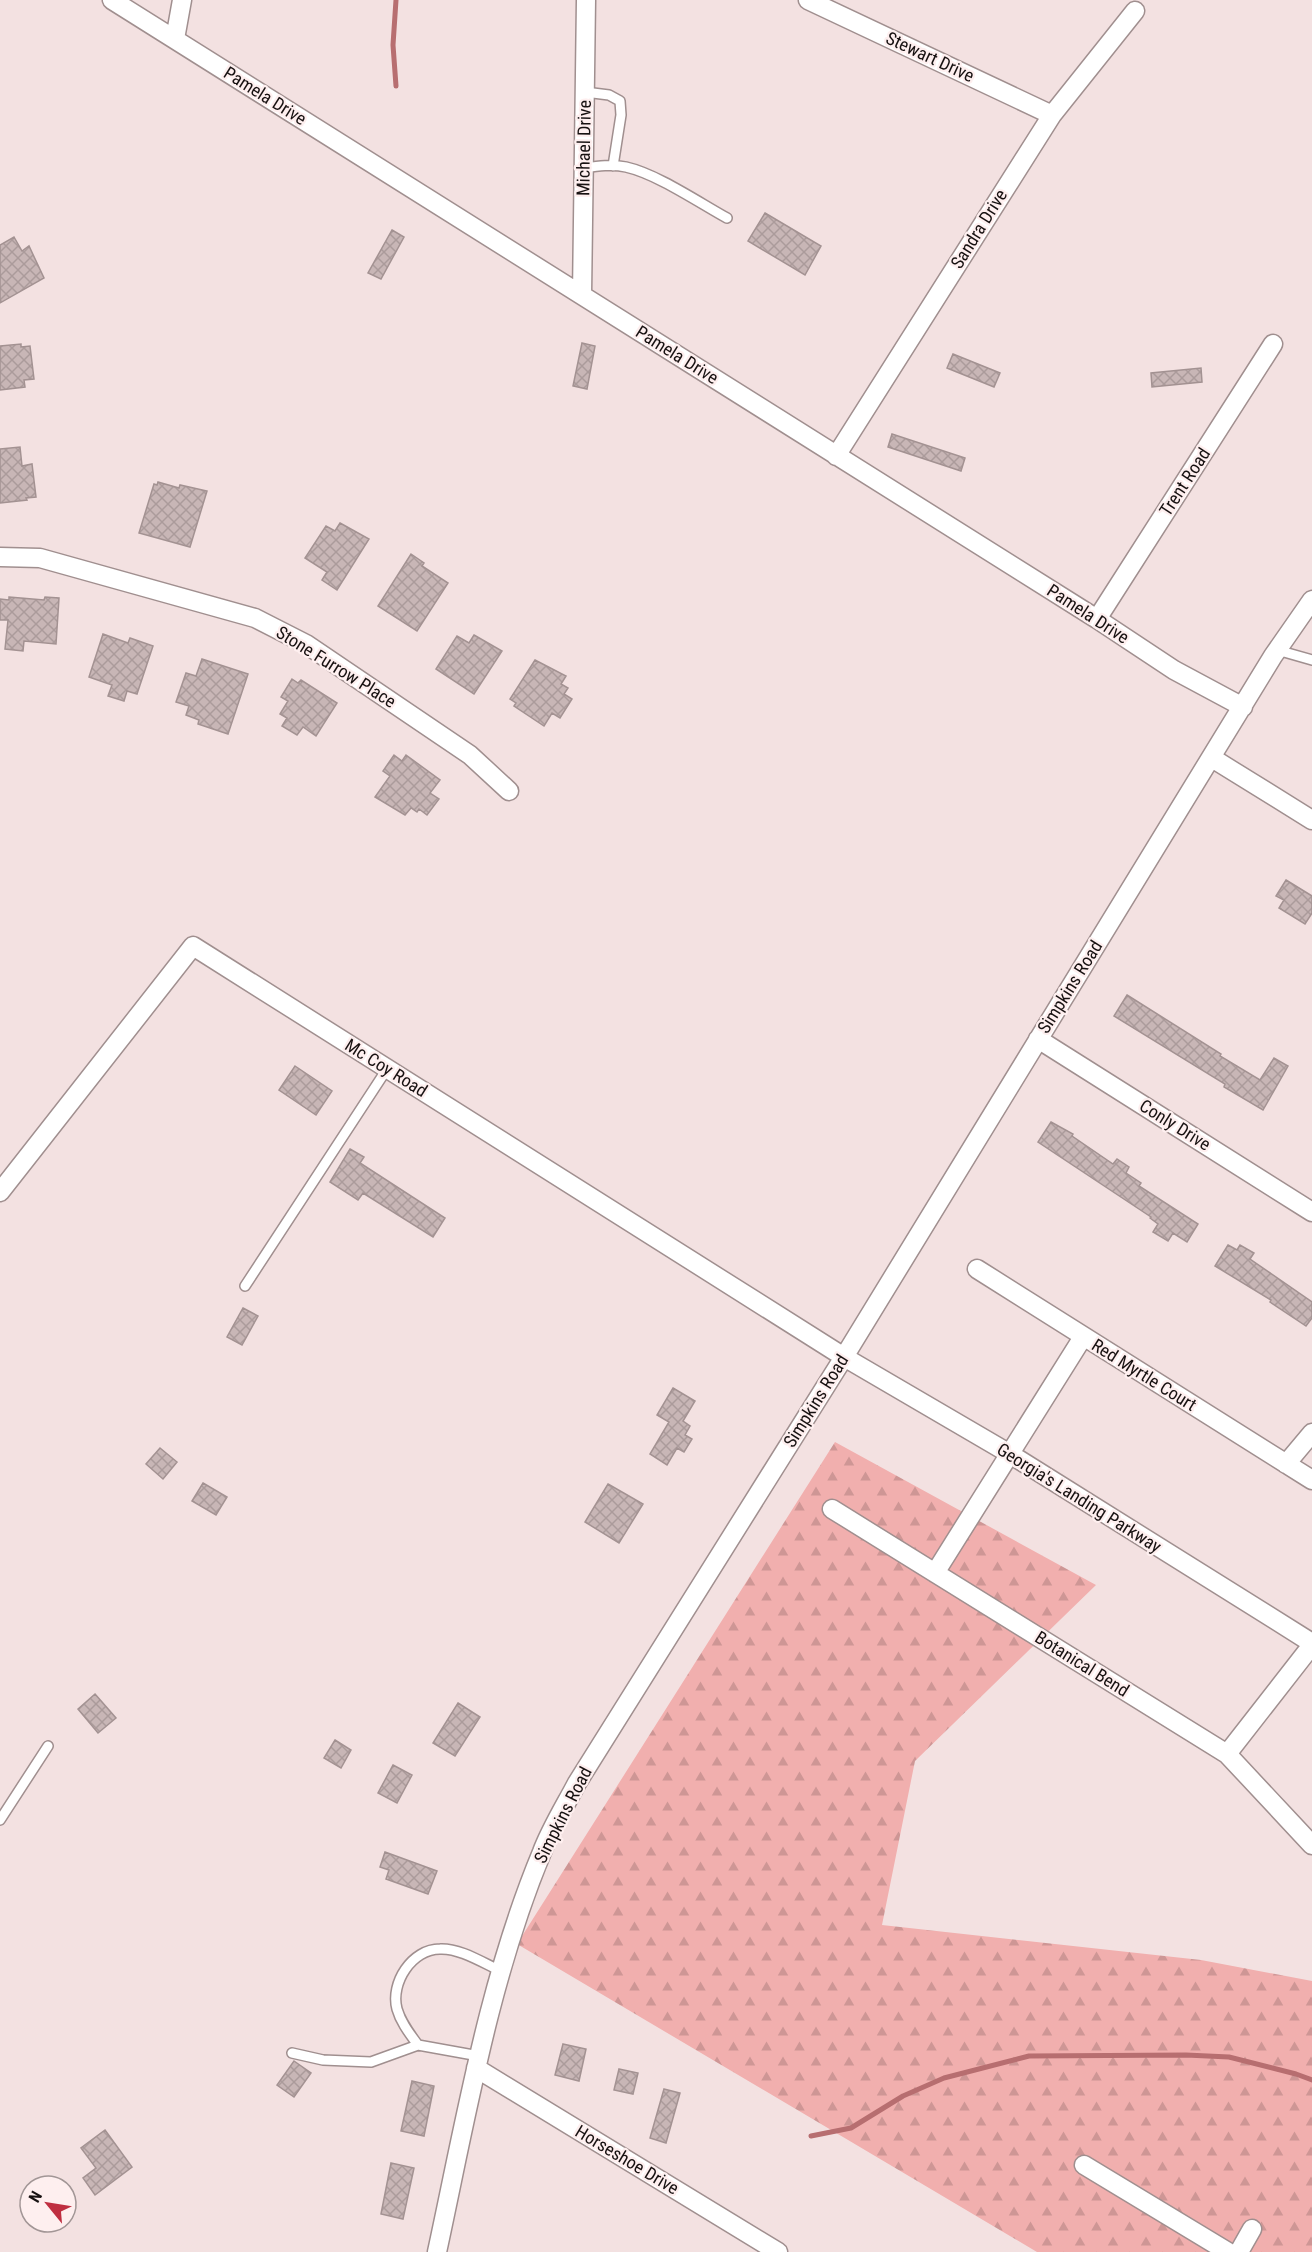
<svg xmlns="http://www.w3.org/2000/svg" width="1312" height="2252" viewBox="0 0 1312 2252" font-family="'Roboto Condensed',sans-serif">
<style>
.forest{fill:url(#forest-firs)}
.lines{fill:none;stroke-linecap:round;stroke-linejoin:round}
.stream{stroke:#b76e70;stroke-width:5}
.building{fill:url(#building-cross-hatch);stroke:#a39292;stroke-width:1.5}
.lane-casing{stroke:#a08f8f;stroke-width:12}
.street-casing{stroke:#a08f8f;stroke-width:21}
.lane{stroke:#fff;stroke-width:9}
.street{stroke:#fff;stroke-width:18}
.labels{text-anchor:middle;stroke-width:4.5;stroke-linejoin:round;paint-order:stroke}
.street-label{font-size:18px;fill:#171111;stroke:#feefef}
</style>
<defs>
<pattern id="forest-firs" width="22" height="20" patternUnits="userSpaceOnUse" patternTransform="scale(1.5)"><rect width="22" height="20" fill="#f1afae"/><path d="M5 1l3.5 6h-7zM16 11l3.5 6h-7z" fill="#ce9695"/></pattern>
<pattern id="building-cross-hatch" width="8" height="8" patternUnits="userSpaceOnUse" patternTransform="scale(1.5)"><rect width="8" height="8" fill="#c8b6b6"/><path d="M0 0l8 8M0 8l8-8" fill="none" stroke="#ab9b9b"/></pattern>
</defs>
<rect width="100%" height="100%" fill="#f3e1e1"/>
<!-- forest -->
<path class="forest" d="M 835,1442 L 1096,1585 L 915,1761 L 882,1925 L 1201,1960 L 1312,1981 L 1312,2252 L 1037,2252 L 517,1944 Z"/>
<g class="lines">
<!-- stream -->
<path class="stream" d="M 396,86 L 393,45 L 396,0
M 811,2136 L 851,2128 L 903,2096 L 944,2078 L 1029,2056 L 1186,2055 L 1229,2057 L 1296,2074 L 1312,2080"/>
</g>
<!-- building -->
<path class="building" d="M 765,213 L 821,246 L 805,275 L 748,241 Z
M 392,230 L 404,237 L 381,279 L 368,273 Z
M 14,237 L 22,251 L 29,246 L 44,278 L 0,303 L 0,245 Z
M 582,343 L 595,346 L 587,389 L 573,386 Z
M 21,344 L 21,347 L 30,346 L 34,379 L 24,380 L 25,387 L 0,390 L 0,346 Z
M 953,354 L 1000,373 L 994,387 L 947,368 Z
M 1201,368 L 1202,382 L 1152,387 L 1151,373 Z
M 892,434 L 965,458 L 961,471 L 888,447 Z
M 20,447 L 22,466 L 32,464 L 36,497 L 26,498 L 27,500 L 0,503 L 0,449 Z
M 158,482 L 179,488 L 180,485 L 207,491 L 190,547 L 139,533 L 154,484 L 157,485 Z
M 340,523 L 369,539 L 337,590 L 322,580 L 327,572 L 305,558 L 326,526 L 335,531 Z
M 411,554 L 424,563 L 422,566 L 448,583 L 417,631 L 378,606 Z
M 9,597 L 44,600 L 45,597 L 59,598 L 56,644 L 24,641 L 23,651 L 5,649 L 8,620 L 0,620 L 0,599 L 9,600 Z
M 103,634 L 128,643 L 130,638 L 153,646 L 137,694 L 127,691 L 124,701 L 108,696 L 112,685 L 89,677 Z
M 474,635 L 502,651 L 474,694 L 436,669 L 457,636 L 469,643 Z
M 202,659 L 248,674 L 228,734 L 198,724 L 199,720 L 186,715 L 189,706 L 176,702 L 186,673 L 196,676 Z
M 535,660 L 566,676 L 561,684 L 568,688 L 564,694 L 572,699 L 560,718 L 552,713 L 544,726 L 514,706 L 516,703 L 510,699 Z
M 292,679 L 298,683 L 301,680 L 337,703 L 316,736 L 303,727 L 297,735 L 282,726 L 287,718 L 280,714 L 288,701 L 281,697 Z
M 394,755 L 402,761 L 406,755 L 440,780 L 430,793 L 439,799 L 427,815 L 419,809 L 417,812 L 411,808 L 405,815 L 375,797 L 390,776 L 383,771 Z
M 1286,880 L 1312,896 L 1312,913 L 1305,924 L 1279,908 L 1284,900 L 1276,896 Z
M 1127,995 L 1221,1054 L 1220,1056 L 1260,1080 L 1274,1058 L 1288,1066 L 1263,1110 L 1224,1087 L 1225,1084 L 1114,1016 Z
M 295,1066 L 332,1091 L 316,1115 L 279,1090 Z
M 1051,1122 L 1073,1134 L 1072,1136 L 1113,1164 L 1117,1159 L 1129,1167 L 1126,1173 L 1141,1183 L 1139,1186 L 1198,1224 L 1187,1242 L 1173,1233 L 1168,1241 L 1153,1232 L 1158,1224 L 1150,1218 L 1151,1217 L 1038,1142 Z
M 350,1149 L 364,1157 L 360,1163 L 445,1218 L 433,1237 L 363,1193 L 358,1200 L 330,1182 Z
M 1228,1245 L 1237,1250 L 1240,1245 L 1254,1253 L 1250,1259 L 1312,1302 L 1312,1318 L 1306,1326 L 1270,1302 L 1271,1300 L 1215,1266 Z
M 243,1308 L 258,1316 L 242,1345 L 227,1337 Z
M 673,1388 L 695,1401 L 683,1421 L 690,1426 L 685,1435 L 692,1439 L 684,1452 L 677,1448 L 667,1465 L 650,1454 L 669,1422 L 657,1415 Z
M 160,1448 L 177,1462 L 163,1479 L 146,1464 Z
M 203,1483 L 227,1497 L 216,1515 L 192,1501 Z
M 608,1484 L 643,1504 L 619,1543 L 585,1522 Z
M 95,1694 L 116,1718 L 98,1733 L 78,1709 Z
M 458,1703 L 480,1717 L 455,1756 L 433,1743 Z
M 335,1740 L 351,1750 L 341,1768 L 324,1758 Z
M 393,1765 L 412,1775 L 397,1803 L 378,1793 Z
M 385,1852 L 437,1871 L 428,1894 L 386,1879 L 389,1870 L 380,1867 Z
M 563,2044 L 586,2049 L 579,2081 L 555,2075 Z
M 294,2061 L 311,2073 L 294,2097 L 277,2085 Z
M 619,2069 L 638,2073 L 633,2094 L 614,2090 Z
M 412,2081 L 434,2086 L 424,2136 L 401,2131 Z
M 664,2089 L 680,2093 L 666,2143 L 650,2138 Z
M 105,2130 L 132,2167 L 95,2195 L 83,2178 L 96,2168 L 81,2148 Z
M 391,2163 L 414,2168 L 403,2219 L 381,2214 Z"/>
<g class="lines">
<!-- lane casing -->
<g class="lane-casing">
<path id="lane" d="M 585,92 L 609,95 L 620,101 L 621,115 L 613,166
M 584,168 C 598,166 612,164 626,167 C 657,174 698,202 727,218
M 1277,650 L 1312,660
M 245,1286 L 387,1069
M 0,1820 L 48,1746
M 418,2045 C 410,2034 401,2023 397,2009 C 390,1983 412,1949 440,1949 C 460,1948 483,1963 501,1971
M 292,2053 L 323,2060 L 371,2062 L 418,2045 L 479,2056"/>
</g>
<!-- street casing -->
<g class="street-casing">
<path id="street" d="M 112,0 L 1097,619 L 1174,670 L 1243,707
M 808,0 L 1052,115
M 175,39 L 182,0
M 582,295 L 586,0
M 836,456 L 1052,115 L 1135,11
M 0,557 L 40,558 L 255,618 L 306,644 L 470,755 L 509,791
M 1097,619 L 1273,344
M 1212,758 L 1312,820
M 1038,1039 L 1312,1212
M 0,1192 L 193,946 L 844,1357 L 1010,1454 L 1312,1643
M 977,1269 L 1312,1480
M 1286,1464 L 1312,1433
M 832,1509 L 1227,1754 L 1312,1845
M 935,1573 L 1083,1337
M 1227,1754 L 1312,1645
M 476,2068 L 778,2252
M 1084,2165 L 1228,2252
M 437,2252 C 466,2118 489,1979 542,1852 C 551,1828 565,1806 577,1783 L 844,1357 L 1273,656 L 1312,600
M 1239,2252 L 1252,2229"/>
</g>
<!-- lane -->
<use href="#lane" class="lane"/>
<!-- street -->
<use href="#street" class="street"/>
</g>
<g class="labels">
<!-- street labels -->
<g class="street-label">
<text transform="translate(930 57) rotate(25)" y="6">Stewart Drive</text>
<text transform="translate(265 96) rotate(32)" y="6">Pamela Drive</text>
<text transform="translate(584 148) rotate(-89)" y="6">Michael Drive</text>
<text transform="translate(979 229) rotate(-58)" y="6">Sandra Drive</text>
<text transform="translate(677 355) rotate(32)" y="6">Pamela Drive</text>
<text transform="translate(1185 482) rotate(-57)" y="6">Trent Road</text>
<text transform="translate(1088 614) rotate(33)" y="6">Pamela Drive</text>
<text transform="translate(336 667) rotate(32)" y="6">Stone Furrow Place</text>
<text transform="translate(1070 987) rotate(-58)" y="6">Simpkins Road</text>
<text transform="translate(386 1068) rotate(32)" y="6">Mc Coy Road</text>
<text transform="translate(1175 1125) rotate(32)" y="6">Conly Drive</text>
<text transform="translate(1144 1375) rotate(32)" y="6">Red Myrtle Court</text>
<text transform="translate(816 1401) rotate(-58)" y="6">Simpkins Road</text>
<text transform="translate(1079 1498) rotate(32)" y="6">Georgia's Landing Parkway</text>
<text transform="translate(1082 1664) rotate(32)" y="6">Botanical Bend</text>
<text transform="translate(563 1815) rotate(-63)" y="6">Simpkins Road</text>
<text transform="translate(627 2160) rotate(31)" y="6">Horseshoe Drive</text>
</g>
</g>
<!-- north arrow -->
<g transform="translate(48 2204) rotate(300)"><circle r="28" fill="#feefef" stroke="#a29696" stroke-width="1.5"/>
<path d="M0-4.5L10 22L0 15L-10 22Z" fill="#bf2e40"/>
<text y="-9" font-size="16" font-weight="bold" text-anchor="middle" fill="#171111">N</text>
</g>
</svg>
